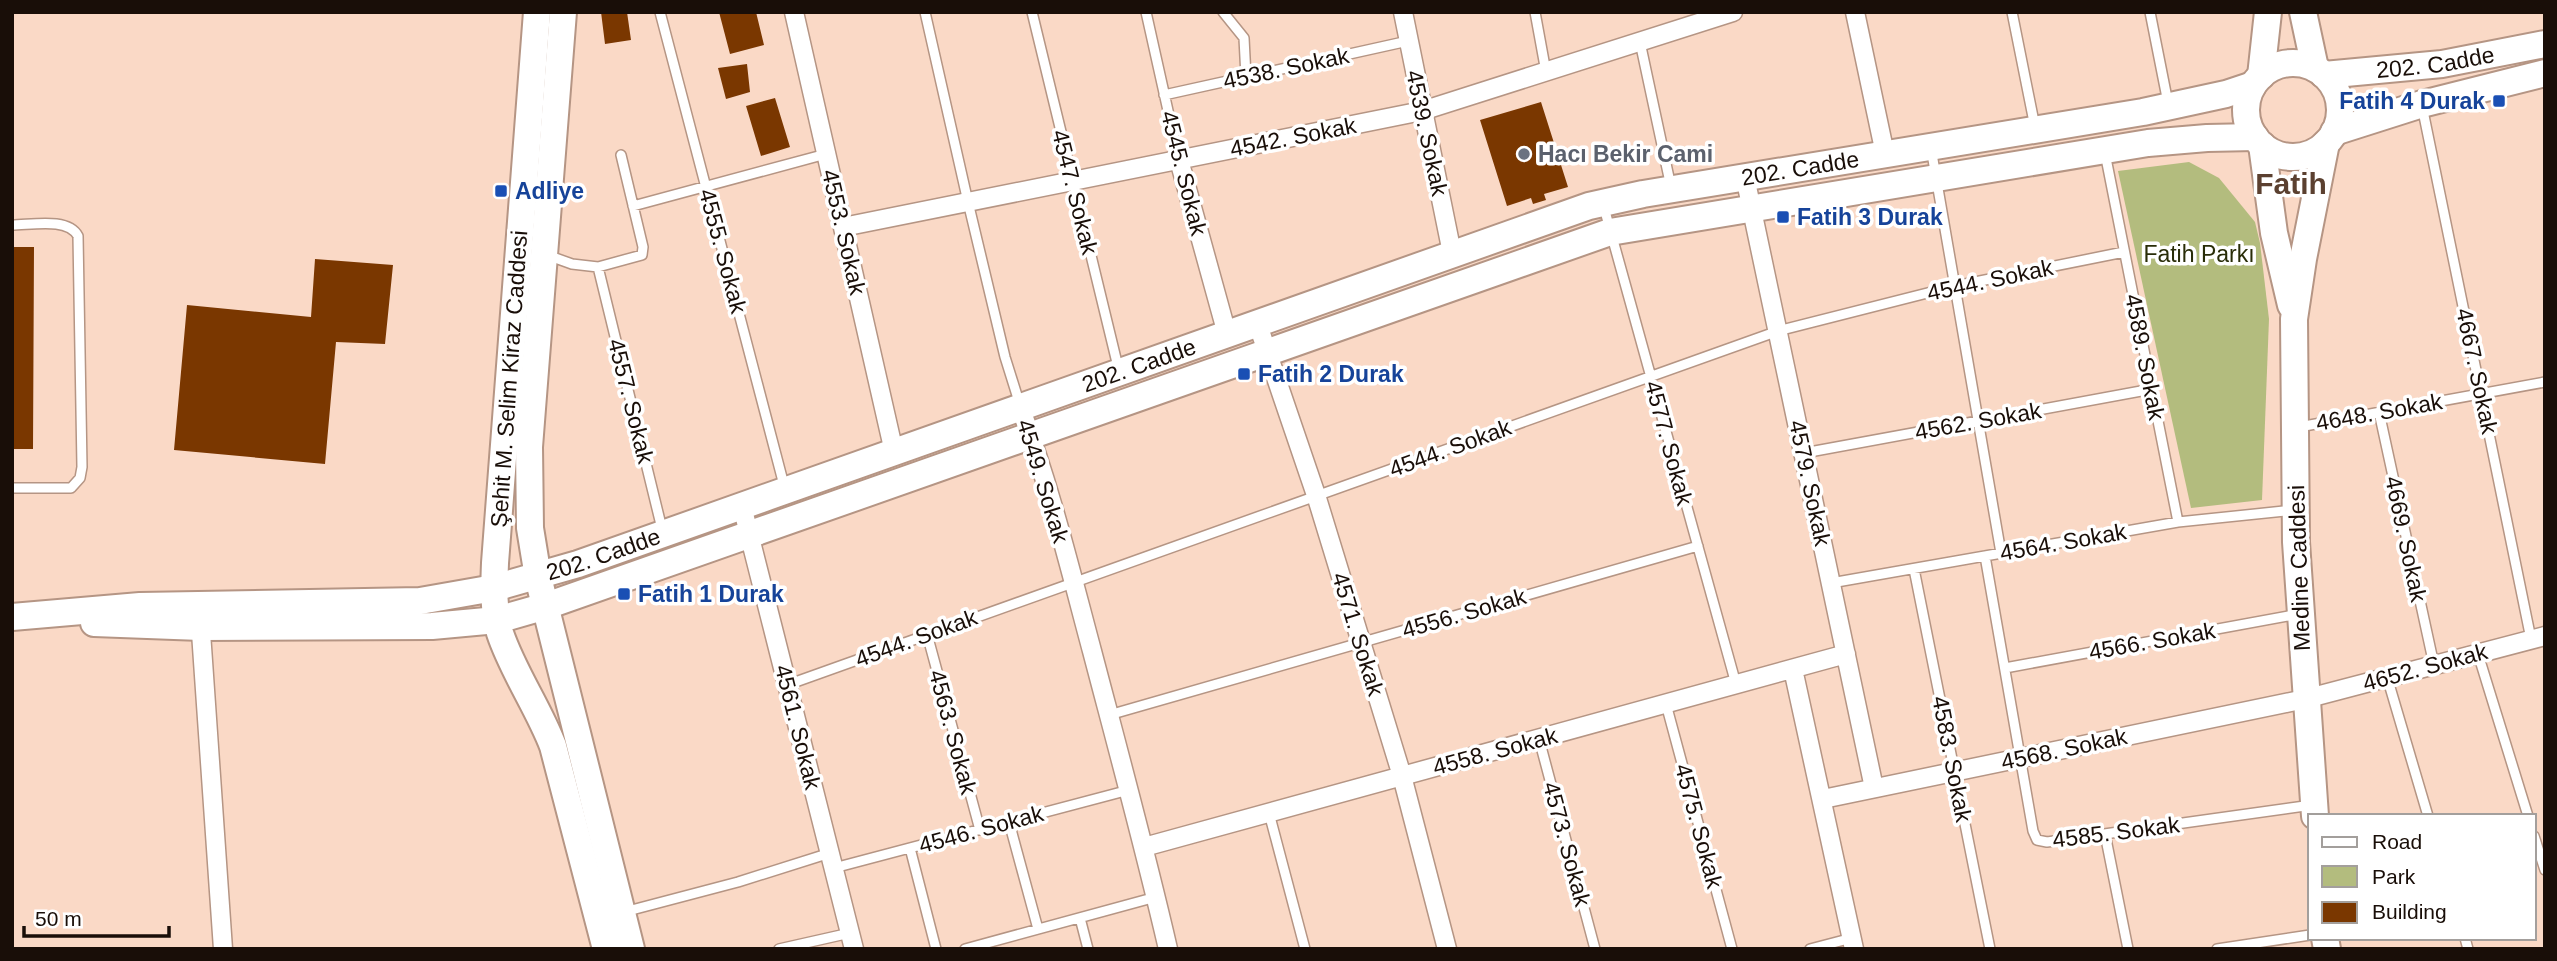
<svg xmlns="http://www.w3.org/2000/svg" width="2557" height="961" viewBox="0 0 2557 961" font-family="Helvetica,sans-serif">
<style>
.green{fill:#b3bc7e}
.building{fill:#7a3700}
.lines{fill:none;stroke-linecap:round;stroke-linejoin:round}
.lane-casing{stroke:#b59584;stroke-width:12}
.street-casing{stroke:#b59584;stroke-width:21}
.secondary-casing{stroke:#b59584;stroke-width:30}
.lane{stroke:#fff;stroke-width:9}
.street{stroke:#fff;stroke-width:18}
.secondary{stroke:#fff;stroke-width:26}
.transit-dot{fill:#1a4fb4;stroke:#fff;stroke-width:2.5}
.worship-dot{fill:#6b7280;stroke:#fff;stroke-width:2.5}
.labels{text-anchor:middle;stroke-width:7;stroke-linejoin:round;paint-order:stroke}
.street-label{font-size:23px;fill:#190e08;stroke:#fff}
.transit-label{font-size:23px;font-weight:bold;fill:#164399;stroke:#fff;text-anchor:start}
.worship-label{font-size:23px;font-weight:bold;fill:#5b616d;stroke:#fff;text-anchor:start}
.park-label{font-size:23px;fill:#292d08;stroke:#fff}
.district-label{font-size:30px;font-weight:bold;fill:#5b4030;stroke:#fff}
</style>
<rect width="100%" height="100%" fill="#fad9c6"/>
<!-- green -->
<path class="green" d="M 2189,162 L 2219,178 L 2255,222 L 2260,243 L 2269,319 L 2262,500 L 2191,508 L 2118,171 Z"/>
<!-- building -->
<path class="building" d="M 601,12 L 627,12 L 631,40 L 605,44 Z
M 719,12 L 756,12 L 764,45 L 730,54 Z
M 747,64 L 750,92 L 726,99 L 718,68 Z
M 775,98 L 790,147 L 761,156 L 746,106 Z
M 1541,102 L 1568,187 L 1544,194 L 1546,200 L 1533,204 L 1531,198 L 1507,206 L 1480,120 Z
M 12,247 L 34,247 L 33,449 L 12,449 Z
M 315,259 L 393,265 L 385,344 L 336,342 L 325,464 L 174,450 L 187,305 L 311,317 Z"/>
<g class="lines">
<!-- lane casing -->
<g class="lane-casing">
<path id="lane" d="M 660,12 L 785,489
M 925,12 L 968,202 L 1005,357 L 1020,405
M 1032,12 L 1119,371
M 1146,12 L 1179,160
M 1223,12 L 1244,38 L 1246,77
M 1535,12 L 1546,72
M 2012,12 L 2035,127
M 2150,12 L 2168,103
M 1640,42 L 1671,187
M 1164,95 L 1408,41
M 2422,106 L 2531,639
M 1931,148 L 2001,553
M 2105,153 L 2178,522
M 1603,204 L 1736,684
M 633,206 L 826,154
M 12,225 C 31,225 68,217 78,236 L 82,467 L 80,478 L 71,488 L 12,488
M 547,255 L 572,264 L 598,267 L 642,255 L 643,247 L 621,155
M 598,267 L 663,533
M 2379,412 L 2434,665
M 2299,427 L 2545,382
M 1804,453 L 2152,389
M 1985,556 L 2033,831 L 2037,840 L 2047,842 L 2312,805
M 1914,569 L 1990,949
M 1831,583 L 2178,522 L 2294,510
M 927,634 L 980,830
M 2478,654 L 2528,816
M 2005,668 L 2299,614
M 2387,677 L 2428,816
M 787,685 L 1778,331 L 1955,286 L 2124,252
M 1666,704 L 1732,949
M 1109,715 L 1698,546
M 1539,739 L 1595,949
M 1269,813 L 1305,949
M 1009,822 L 1038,929
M 2105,834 L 2128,949
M 2534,836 L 2545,870
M 910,848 L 936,949
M 834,868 L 1129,790
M 624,912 L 738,882 L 830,853
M 1080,918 L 1088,949
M 2465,938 L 2468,949
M 779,949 L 850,933
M 965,949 L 1156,897
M 1810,949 L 1852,938
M 2217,949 L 2310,935"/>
</g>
<!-- street casing -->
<g class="street-casing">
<path id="street" d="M 794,12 L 894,452
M 1403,12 L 1452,253
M 1855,12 L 1885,154
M 1179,160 L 1227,334
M 1745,177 L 1874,788
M 843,227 L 1422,111 L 1733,12
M 1257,322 L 1316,495 L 1402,776 L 1447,949
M 1020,407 C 1050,486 1070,569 1092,651 C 1118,750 1145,849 1168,949
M 742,506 L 854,949
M 200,618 L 223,949
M 1793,669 L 1854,949
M 1823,799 L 2305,699 L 2545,636
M 1144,847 L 1846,654"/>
</g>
<!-- secondary casing -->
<g class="secondary-casing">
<g id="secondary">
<path d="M 537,12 L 495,563 C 494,587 493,610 500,633 C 513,672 538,707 553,746 L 606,949"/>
<path d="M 563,12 L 529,447 L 530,528 L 538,577 L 631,949"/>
<path d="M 2303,12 L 2315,68"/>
<circle cx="2293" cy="110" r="47"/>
<path id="s1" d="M 2324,75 L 2442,64 L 2545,44"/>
<path d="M 2261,76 L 2268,12"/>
<path d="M 2334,132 L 2422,104 L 2545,73"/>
<path d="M 2262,145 L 2274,233 L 2291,305"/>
<path id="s2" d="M 12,617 L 140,606 L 420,601 L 494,588 L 578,564 L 1589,206 L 1643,194 L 2143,112 L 2226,94 L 2253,85"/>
<path d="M 94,623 L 201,627 L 432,626 L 497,620 L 546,606 L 1610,232 L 2148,143 L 2207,138 L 2255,137"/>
<path d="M 2315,816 L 2296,542 L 2294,319 L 2303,259 L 2326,143"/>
<path d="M 2325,938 L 2327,949"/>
</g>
</g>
<!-- lane -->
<use href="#lane" class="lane"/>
<!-- street -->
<use href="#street" class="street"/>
<!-- secondary -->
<use href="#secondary" class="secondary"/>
</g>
<!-- markers -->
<g class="transit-dot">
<rect x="2492" y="94" width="14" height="14" rx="3.5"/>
<rect x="494" y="184" width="14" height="14" rx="3.5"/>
<rect x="1776" y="210" width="14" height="14" rx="3.5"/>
<rect x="1237" y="367" width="14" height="14" rx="3.5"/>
<rect x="617" y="587" width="14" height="14" rx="3.5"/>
</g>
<circle class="worship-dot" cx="1524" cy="154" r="7"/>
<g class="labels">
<!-- street labels -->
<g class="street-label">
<text dy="8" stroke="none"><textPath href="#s1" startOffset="112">202. Cadde</textPath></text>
<text transform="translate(1286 68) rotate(-12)" y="8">4538. Sokak</text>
<text transform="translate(1427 133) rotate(78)" y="8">4539. Sokak</text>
<text transform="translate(1293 137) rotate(-11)" y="8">4542. Sokak</text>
<text dy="8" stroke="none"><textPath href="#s2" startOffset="1858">202. Cadde</textPath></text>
<text transform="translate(1184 173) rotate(76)" y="8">4545. Sokak</text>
<text transform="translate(1075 192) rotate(76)" y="8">4547. Sokak</text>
<text transform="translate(844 232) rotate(77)" y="8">4553. Sokak</text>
<text transform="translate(723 251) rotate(75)" y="8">4555. Sokak</text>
<text transform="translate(1990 280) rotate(-12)" y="8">4544. Sokak</text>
<text transform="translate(2145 357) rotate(79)" y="8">4589. Sokak</text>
<text dy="8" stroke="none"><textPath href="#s2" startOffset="1166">202. Cadde</textPath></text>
<text transform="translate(2477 371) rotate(78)" y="8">4667. Sokak</text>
<text transform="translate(509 379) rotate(-86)" y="8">Şehit M. Selim Kiraz Caddesi</text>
<text transform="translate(631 401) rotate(76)" y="8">4557. Sokak</text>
<text transform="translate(2379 412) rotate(-10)" y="8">4648. Sokak</text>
<text transform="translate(1978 421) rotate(-10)" y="8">4562. Sokak</text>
<text transform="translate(1669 443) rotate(75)" y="8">4577. Sokak</text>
<text transform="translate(1450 448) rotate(-20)" y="8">4544. Sokak</text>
<text transform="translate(1043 481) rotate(73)" y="8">4549. Sokak</text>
<text transform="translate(1810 483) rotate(78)" y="8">4579. Sokak</text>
<text transform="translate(2406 539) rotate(78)" y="8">4669. Sokak</text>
<text transform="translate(2063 542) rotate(-10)" y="8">4564. Sokak</text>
<text dy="8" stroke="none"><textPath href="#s2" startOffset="598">202. Cadde</textPath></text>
<text transform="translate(2299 568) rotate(-92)" y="8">Medine Caddesi</text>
<text transform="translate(1464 613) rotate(-16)" y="8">4556. Sokak</text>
<text transform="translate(1358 634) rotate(73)" y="8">4571. Sokak</text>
<text transform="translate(916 638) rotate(-20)" y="8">4544. Sokak</text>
<text transform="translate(2152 641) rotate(-10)" y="8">4566. Sokak</text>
<text transform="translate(2425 667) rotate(-15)" y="8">4652. Sokak</text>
<text transform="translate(798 727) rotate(76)" y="8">4561. Sokak</text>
<text transform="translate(953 732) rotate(75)" y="8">4563. Sokak</text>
<text transform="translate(2064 749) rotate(-12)" y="8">4568. Sokak</text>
<text transform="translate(1495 751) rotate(-15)" y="8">4558. Sokak</text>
<text transform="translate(1952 759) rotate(79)" y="8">4583. Sokak</text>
<text transform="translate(1699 826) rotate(75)" y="8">4575. Sokak</text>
<text transform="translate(981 829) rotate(-15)" y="8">4546. Sokak</text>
<text transform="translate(2116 832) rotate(-7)" y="8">4585. Sokak</text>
<text transform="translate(1567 844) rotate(75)" y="8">4573. Sokak</text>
</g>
<!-- transit labels -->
<g class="transit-label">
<text x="2485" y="109" text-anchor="end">Fatih 4 Durak</text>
<text x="515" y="199">Adliye</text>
<text x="1797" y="225">Fatih 3 Durak</text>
<text x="1258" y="382">Fatih 2 Durak</text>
<text x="638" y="602">Fatih 1 Durak</text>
</g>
<!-- worship labels -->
<g class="worship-label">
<text x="1538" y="162">Hacı Bekir Cami</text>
</g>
<!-- park labels -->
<g class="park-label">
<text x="2199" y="262">Fatih Parkı</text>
</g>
<!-- district labels -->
<g class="district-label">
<text x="2291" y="194">Fatih</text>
</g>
</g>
<!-- border -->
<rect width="2557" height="961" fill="none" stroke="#190e08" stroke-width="28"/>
<!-- legend -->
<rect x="2308" y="814" width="228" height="126" fill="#ffffff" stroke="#a39f9c" stroke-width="2"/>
<rect x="2322" y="837" width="35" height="10" fill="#ffffff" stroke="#a39f9c" stroke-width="2"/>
<text x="2372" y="849" font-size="21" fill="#190e08">Road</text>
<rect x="2322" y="866" width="35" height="21" fill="#b3bc7e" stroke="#a39f9c" stroke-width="2"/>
<text x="2372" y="884" font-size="21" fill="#190e08">Park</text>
<rect x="2322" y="902" width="35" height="21" fill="#7a3700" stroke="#a39f9c" stroke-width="2"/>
<text x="2372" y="919" font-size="21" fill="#190e08">Building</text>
<!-- scale -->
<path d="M24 926v10h145v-10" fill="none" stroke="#190e08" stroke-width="3.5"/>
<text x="35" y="926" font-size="21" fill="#190e08" stroke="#ffffff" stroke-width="5" paint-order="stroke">50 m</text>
</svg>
